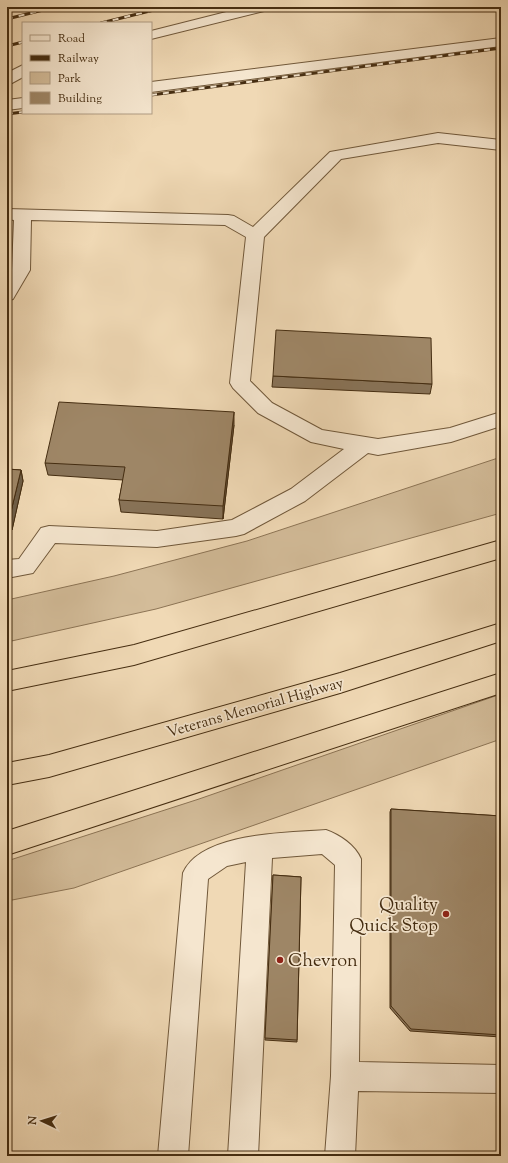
<svg xmlns="http://www.w3.org/2000/svg" width="508" height="1163" viewBox="0 0 508 1163" font-family="'Sorts Mill Goudy',serif">
<style>
.green{fill:#d3bc99;stroke:#8c7455}
.lines{fill:none;stroke-linecap:round;stroke-linejoin:round}
.minor-casing{stroke:#70583a;stroke-width:2}
.highway-casing{stroke:#452d11;stroke-width:2}
.minor{fill:#f5e6cf;fill-rule:evenodd}
.highway{fill:#f0d9b5;fill-rule:evenodd}
.rail-casing{stroke:#452d11;stroke-width:3}
.rail{stroke:#f5e6cf;stroke-width:2;stroke-dasharray:6;stroke-linecap:butt}
.wall{fill:#887358;stroke:#452d11}
.shaded-wall{fill:#6f5e47;stroke:#452d11}
.building{fill:#9e8666;stroke:#452d11}
.poi-dot{fill:#8f2418;stroke:#f5e6cf;stroke-width:1.5}
.labels{text-anchor:middle;stroke-width:3.5;stroke-linejoin:round;paint-order:stroke}
.street-label{font-size:15px;fill:#452d11;stroke:#f5e6cf}
.near-poi-label{font-size:18px;fill:#452d11;stroke:#f5e6cf;text-anchor:end}
</style>
<rect width="100%" height="100%" fill="#f0d9b5"/>
<filter id="stains"><feTurbulence type="fractalNoise" baseFrequency=".005" numOctaves="4"/><feColorMatrix values="0 0 0 0 .2 0 0 0 0 .09 0 0 0 0 .02 0 0 0 .5 -.17"/></filter>
<radialGradient id="worn" r=".72"><stop offset=".6" stop-color="#630" stop-opacity="0"/><stop offset="1" stop-color="#630" stop-opacity=".3"/></radialGradient>
<!-- green -->
<path class="green" d="M 501,457 L 501,513 L 156,609 L 7,642 L 7,600 L 114,576 L 247,541 Z
M 501,694 L 501,739 L 74,888 L 7,901 L 7,861 L 199,799 Z"/>
<g class="lines">
<!-- minor casing -->
<g class="minor-casing">
<path id="minor" d="M 246,7 L 270,7 L 268,10 L 151,39 L 151,31 Z
M 501,38 L 501,46 L 151,92 L 151,82 Z
M 23,65 L 23,77 L 12,83 L 7,85 L 7,73 Z
M 23,98 L 23,108 L 7,110 L 7,100 Z
M 438,133 L 501,140 L 501,150 L 438,143 L 341,159 L 264,237 L 250,381 L 272,403 L 322,430 L 378,439 L 450,428 L 501,412 L 501,426 L 451,442 L 378,455 L 368,453 L 305,501 L 244,534 L 236,536 L 157,547 L 55,543 L 33,573 L 7,578 L 7,560 L 19,559 L 41,528 L 49,526 L 157,531 L 232,520 L 291,489 L 344,449 L 311,442 L 258,413 L 233,388 L 230,383 L 246,237 L 225,225 L 31,220 L 30,270 L 13,299 L 7,301 L 7,279 L 12,270 L 14,220 L 7,219 L 7,209 L 228,215 L 234,216 L 253,227 L 330,152 Z
M 326,830 C 340,835 355,845 361,859 L 359,1062 L 501,1065 L 501,1093 L 358,1091 L 355,1156 L 325,1156 L 331,1076 L 335,865 L 322,854 L 272,858 L 258,1156 L 228,1156 L 246,862 L 227,866 L 208,879 L 188,1156 L 158,1156 L 183,873 C 201,832 287,833 326,830 Z"/>
</g>
<!-- highway casing -->
<g class="highway-casing">
<path id="highway" d="M 501,540 L 501,558 L 134,665 L 7,691 L 7,671 L 134,645 Z
M 501,623 L 501,641 L 340,693 L 49,777 L 7,785 L 7,763 L 49,755 L 340,673 Z
M 501,673 L 501,693 L 7,855 L 7,831 Z"/>
</g>
<!-- minor -->
<use href="#minor" class="minor"/>
<!-- highway -->
<use href="#highway" class="highway"/>
<!-- rail casing -->
<g class="rail-casing">
<path id="rail" d="M 7,19 L 55,7
M 101,23 L 166,7
M 7,46 L 23,42
M 151,95 L 501,48
M 7,114 L 23,112"/>
</g>
<!-- rail -->
<use href="#rail" class="rail"/>
</g>
<!-- wall -->
<path class="wall" d="M 273,376 L 432,384 L 430,394 L 272,387 Z
M 234,425 L 223,519 L 121,512 L 119,500 L 123,480 L 48,475 L 45,463 Z
M 7,469 L 21,470 L 23,481 L 12,530 L 7,530 Z
M 391,809 L 501,816 L 501,1037 L 410,1031 L 390,1008 L 390,812 Z
M 273,875 L 301,877 L 297,1042 L 265,1040 Z"/>
<!-- shaded-wall -->
<path class="shaded-wall" d="M 234,412 L 234,425 L 223,519 L 223,506 Z
M 21,470 L 23,481 L 12,530 L 9,520 Z"/>
<!-- building -->
<path class="building" d="M 276,330 L 431,338 L 432,384 L 273,376 Z
M 59,402 L 234,412 L 223,506 L 119,500 L 125,467 L 45,463 Z
M 7,469 L 21,470 L 9,520 L 7,520 Z
M 391,809 L 501,816 L 501,1035 L 411,1029 L 391,1006 Z
M 273,875 L 301,877 L 297,1040 L 265,1038 Z"/>
<!-- markers -->
<g class="poi-dot">
<circle cx="446" cy="914" r="4"/>
<circle cx="280" cy="960" r="4"/>
</g>
<g class="labels">
<!-- street labels -->
<g class="street-label">
<text transform="translate(255 707) rotate(-16)" y="5">Veterans Memorial Highway</text>
</g>
<!-- near-poi labels -->
<g class="near-poi-label">
<text x="438" y="910">Quality<tspan x="438" dy="21">Quick Stop</tspan></text>
<text x="288" y="966" text-anchor="start">Chevron</text>
</g>
</g>
<!-- margin -->
<rect width="508" height="1163" fill="none" stroke="#f0d9b5" stroke-width="24"/>
<rect x="8" y="8" width="492" height="1147" fill="none" stroke="#452d11" stroke-width="2"/>
<rect x="12" y="12" width="484" height="1139" fill="none" stroke="#452d11"/>
<!-- legend -->
<rect x="22" y="22" width="130" height="92" fill="#f5e6cf" stroke="#af9c83"/>
<rect x="30" y="35" width="20" height="6" fill="#f5e6cf" stroke="#af9c83"/>
<text x="58" y="42" font-size="12" fill="#452d11">Road</text>
<rect x="30" y="55" width="20" height="6" fill="#452d11" stroke="#af9c83"/>
<text x="58" y="62" font-size="12" fill="#452d11">Railway</text>
<rect x="30" y="72" width="20" height="12" fill="#d3bc99" stroke="#af9c83"/>
<text x="58" y="82" font-size="12" fill="#452d11">Park</text>
<rect x="30" y="92" width="20" height="12" fill="#9e8666" stroke="#af9c83"/>
<text x="58" y="102" font-size="12" fill="#452d11">Building</text>
<!-- north arrow -->
<g transform="translate(42 1121) rotate(274)" stroke="#f5e6cf" stroke-width="3" paint-order="stroke">
<path d="M0-3L7 15L0 10L-7 15Z" fill="#452d11"/>
<text y="-6" font-size="11" font-weight="bold" text-anchor="middle" fill="#452d11">N</text>
</g>
<rect width="100%" height="100%" filter="url(#stains)"/>
<rect width="100%" height="100%" fill="url(#worn)"/>
</svg>
